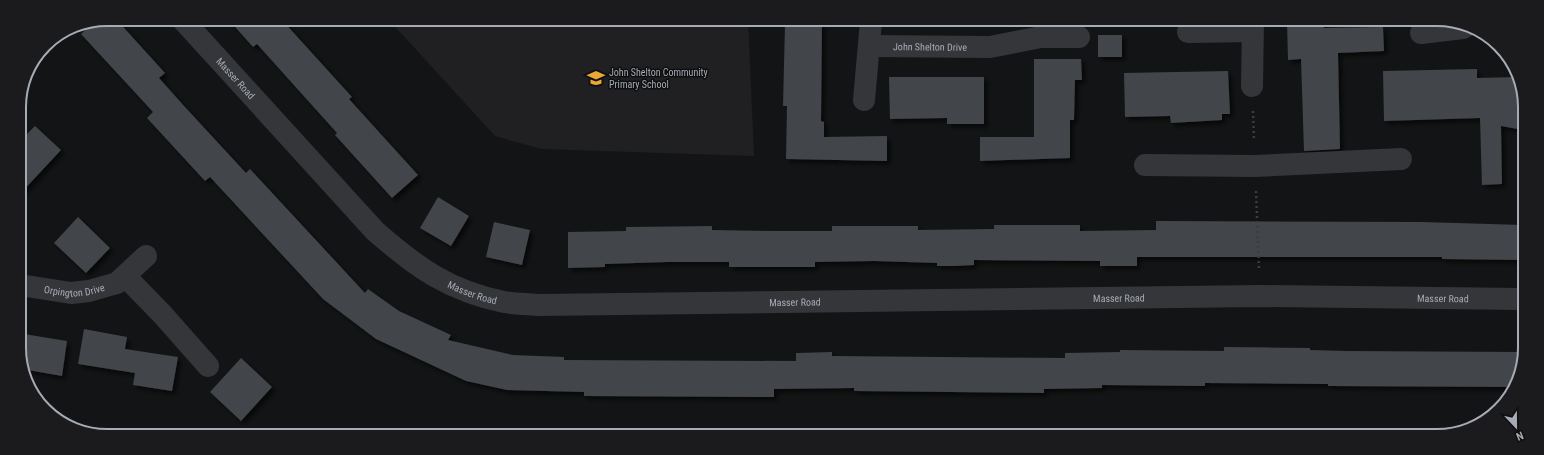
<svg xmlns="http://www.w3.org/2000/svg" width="1544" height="455" viewBox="0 0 1544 455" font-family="'Roboto Condensed',sans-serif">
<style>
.built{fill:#202022}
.building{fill:#424448;filter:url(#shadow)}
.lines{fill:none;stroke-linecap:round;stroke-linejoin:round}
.path{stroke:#3b3d41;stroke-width:2.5;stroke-dasharray:2 3;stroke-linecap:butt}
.minor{stroke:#35363a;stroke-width:22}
.labels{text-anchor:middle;stroke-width:3;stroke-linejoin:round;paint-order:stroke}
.street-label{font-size:10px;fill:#a6abb5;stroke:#0f0f10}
.poi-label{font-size:10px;fill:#a6abb5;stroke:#0f0f10;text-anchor:start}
.rim{fill:none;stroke:#a6abb5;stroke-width:2}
</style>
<defs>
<filter id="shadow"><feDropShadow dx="3.5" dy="3.5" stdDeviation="2" flood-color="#0009"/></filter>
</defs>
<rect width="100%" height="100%" fill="#131415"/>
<!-- built -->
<path class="built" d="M 389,20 L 748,20 L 754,156 L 541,149 L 495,136 Z"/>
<!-- building -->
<path class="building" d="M 107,19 L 116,19 L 165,73 L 159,78 L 185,107 L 246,173 L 250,169 L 365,293 L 368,289 L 399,311 L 451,335 L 448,340 L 513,355 L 564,357 L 564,360 L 796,361 L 796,353 L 832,352 L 832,356 L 1065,358 L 1065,353 L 1120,352 L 1120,350 L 1224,351 L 1224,347 L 1310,348 L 1310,350 L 1346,351 L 1520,352 L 1520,375 L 1512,387 L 1328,386 L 1328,384 L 1205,383 L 1205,386 L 1102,385 L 1102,388 L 1044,389 L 1044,393 L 854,391 L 854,388 L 774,389 L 774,397 L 755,397 L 584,396 L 584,392 L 507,390 L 466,381 L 376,339 L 323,299 L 210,177 L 205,181 L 147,118 L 153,112 L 81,34 L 95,21 Z
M 228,19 L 283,19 L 282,20 L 352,97 L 349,99 L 418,175 L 392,198 L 335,135 L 337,133 L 257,44 L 253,47 Z
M 1287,22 L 1324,22 L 1324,28 L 1383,27 L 1384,51 L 1338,53 L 1340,149 L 1304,151 L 1301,59 L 1288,60 Z
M 785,24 L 822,24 L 821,121 L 824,122 L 824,137 L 887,136 L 887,161 L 786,159 L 787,106 L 783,106 Z
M 1098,35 L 1122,35 L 1122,57 L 1098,57 Z
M 1034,59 L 1081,59 L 1082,80 L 1075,80 L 1074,120 L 1070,120 L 1070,158 L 980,161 L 980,137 L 1034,137 Z
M 1477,69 L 1477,78 L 1517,77 L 1523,90 L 1523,130 L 1501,126 L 1502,184 L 1482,185 L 1480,118 L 1384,121 L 1383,71 Z
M 1228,71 L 1230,114 L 1222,114 L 1222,120 L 1171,123 L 1170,116 L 1125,117 L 1124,73 Z
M 889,77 L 984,77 L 984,124 L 947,124 L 947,118 L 890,119 Z
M 35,126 L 61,150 L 20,194 L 19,142 Z
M 438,197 L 469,216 L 451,246 L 420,228 Z
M 78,217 L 110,248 L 86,273 L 54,243 Z
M 1156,221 L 1422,222 L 1523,225 L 1523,260 L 1442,259 L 1442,257 L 1137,257 L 1137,266 L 1100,266 L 1100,261 L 974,260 L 974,265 L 955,266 L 937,266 L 937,263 L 874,261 L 815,262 L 815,267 L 729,267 L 729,262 L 668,262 L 605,264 L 605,267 L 568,268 L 568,232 L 626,231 L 626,227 L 712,226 L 712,230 L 772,231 L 832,231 L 832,226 L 918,226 L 918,230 L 994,229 L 994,225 L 1080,225 L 1080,231 L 1156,230 Z
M 494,222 L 530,230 L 522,265 L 486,257 Z
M 84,329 L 127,337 L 125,349 L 178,357 L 172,391 L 133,385 L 135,373 L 78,364 Z
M 24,334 L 67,341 L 62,376 L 22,369 L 21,355 Z
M 241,358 L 272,387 L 241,421 L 210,392 Z"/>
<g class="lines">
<!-- path -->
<path class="path" d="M 1253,111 L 1254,140
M 1256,191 L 1259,270"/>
<!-- minor -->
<g class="minor">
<path id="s1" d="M 182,19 L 375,231 C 416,267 449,291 504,302 C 516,304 528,304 540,305 L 1260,296 L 1522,299"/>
<path d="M 1188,32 L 1252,31"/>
<path d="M 1421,33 L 1463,28 L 1466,26"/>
<path id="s2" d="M 870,46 L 990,47 L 1041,37 L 1079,37"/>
<path d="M 1252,86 L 1253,21"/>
<path d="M 864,100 L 871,21"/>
<path d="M 1145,165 L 1255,166 L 1401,159"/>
<path d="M 125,276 L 163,315 L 208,366"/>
<path id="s3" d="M 20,285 L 71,293 L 89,291 L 117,283 L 146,256"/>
</g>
</g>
<!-- icons -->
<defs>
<g id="school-bare" transform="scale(1.38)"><path d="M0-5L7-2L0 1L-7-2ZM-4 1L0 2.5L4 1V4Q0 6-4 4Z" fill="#eba836" stroke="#0f0f10" stroke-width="2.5" paint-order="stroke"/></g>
</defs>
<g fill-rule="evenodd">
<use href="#school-bare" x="596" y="78"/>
</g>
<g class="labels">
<!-- street labels -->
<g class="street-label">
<text dy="4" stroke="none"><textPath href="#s2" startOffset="60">John Shelton Drive</textPath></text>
<text dy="4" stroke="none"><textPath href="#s1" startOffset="80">Masser Road</textPath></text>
<text dy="4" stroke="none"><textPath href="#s3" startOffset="55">Orpington Drive</textPath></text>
<text dy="4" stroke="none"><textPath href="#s1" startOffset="403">Masser Road</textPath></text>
<text dy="4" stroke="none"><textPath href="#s1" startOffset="1051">Masser Road</textPath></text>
<text dy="4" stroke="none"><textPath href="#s1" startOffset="1375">Masser Road</textPath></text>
<text dy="4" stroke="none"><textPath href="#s1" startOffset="727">Masser Road</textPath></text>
</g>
<!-- poi labels -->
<g class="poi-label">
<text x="609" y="76">John Shelton Community<tspan x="609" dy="12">Primary School</tspan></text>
</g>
</g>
<!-- crop -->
<path d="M0 0H1544V455H0ZM107 26H1437A81 81 0 0 1 1518 107V348A81 81 0 0 1 1437 429H107A81 81 0 0 1 26 348V107A81 81 0 0 1 107 26Z" fill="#1b1b1d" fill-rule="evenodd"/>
<path class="rim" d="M107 26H1437A81 81 0 0 1 1518 107V348A81 81 0 0 1 1437 429H107A81 81 0 0 1 26 348V107A81 81 0 0 1 107 26Z"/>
<!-- north arrow -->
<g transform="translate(1516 427) rotate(158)" stroke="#0f0f10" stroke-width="3" paint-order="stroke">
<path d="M0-3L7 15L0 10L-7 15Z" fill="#a6abb5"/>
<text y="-6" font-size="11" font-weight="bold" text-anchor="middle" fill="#a6abb5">N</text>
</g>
</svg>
